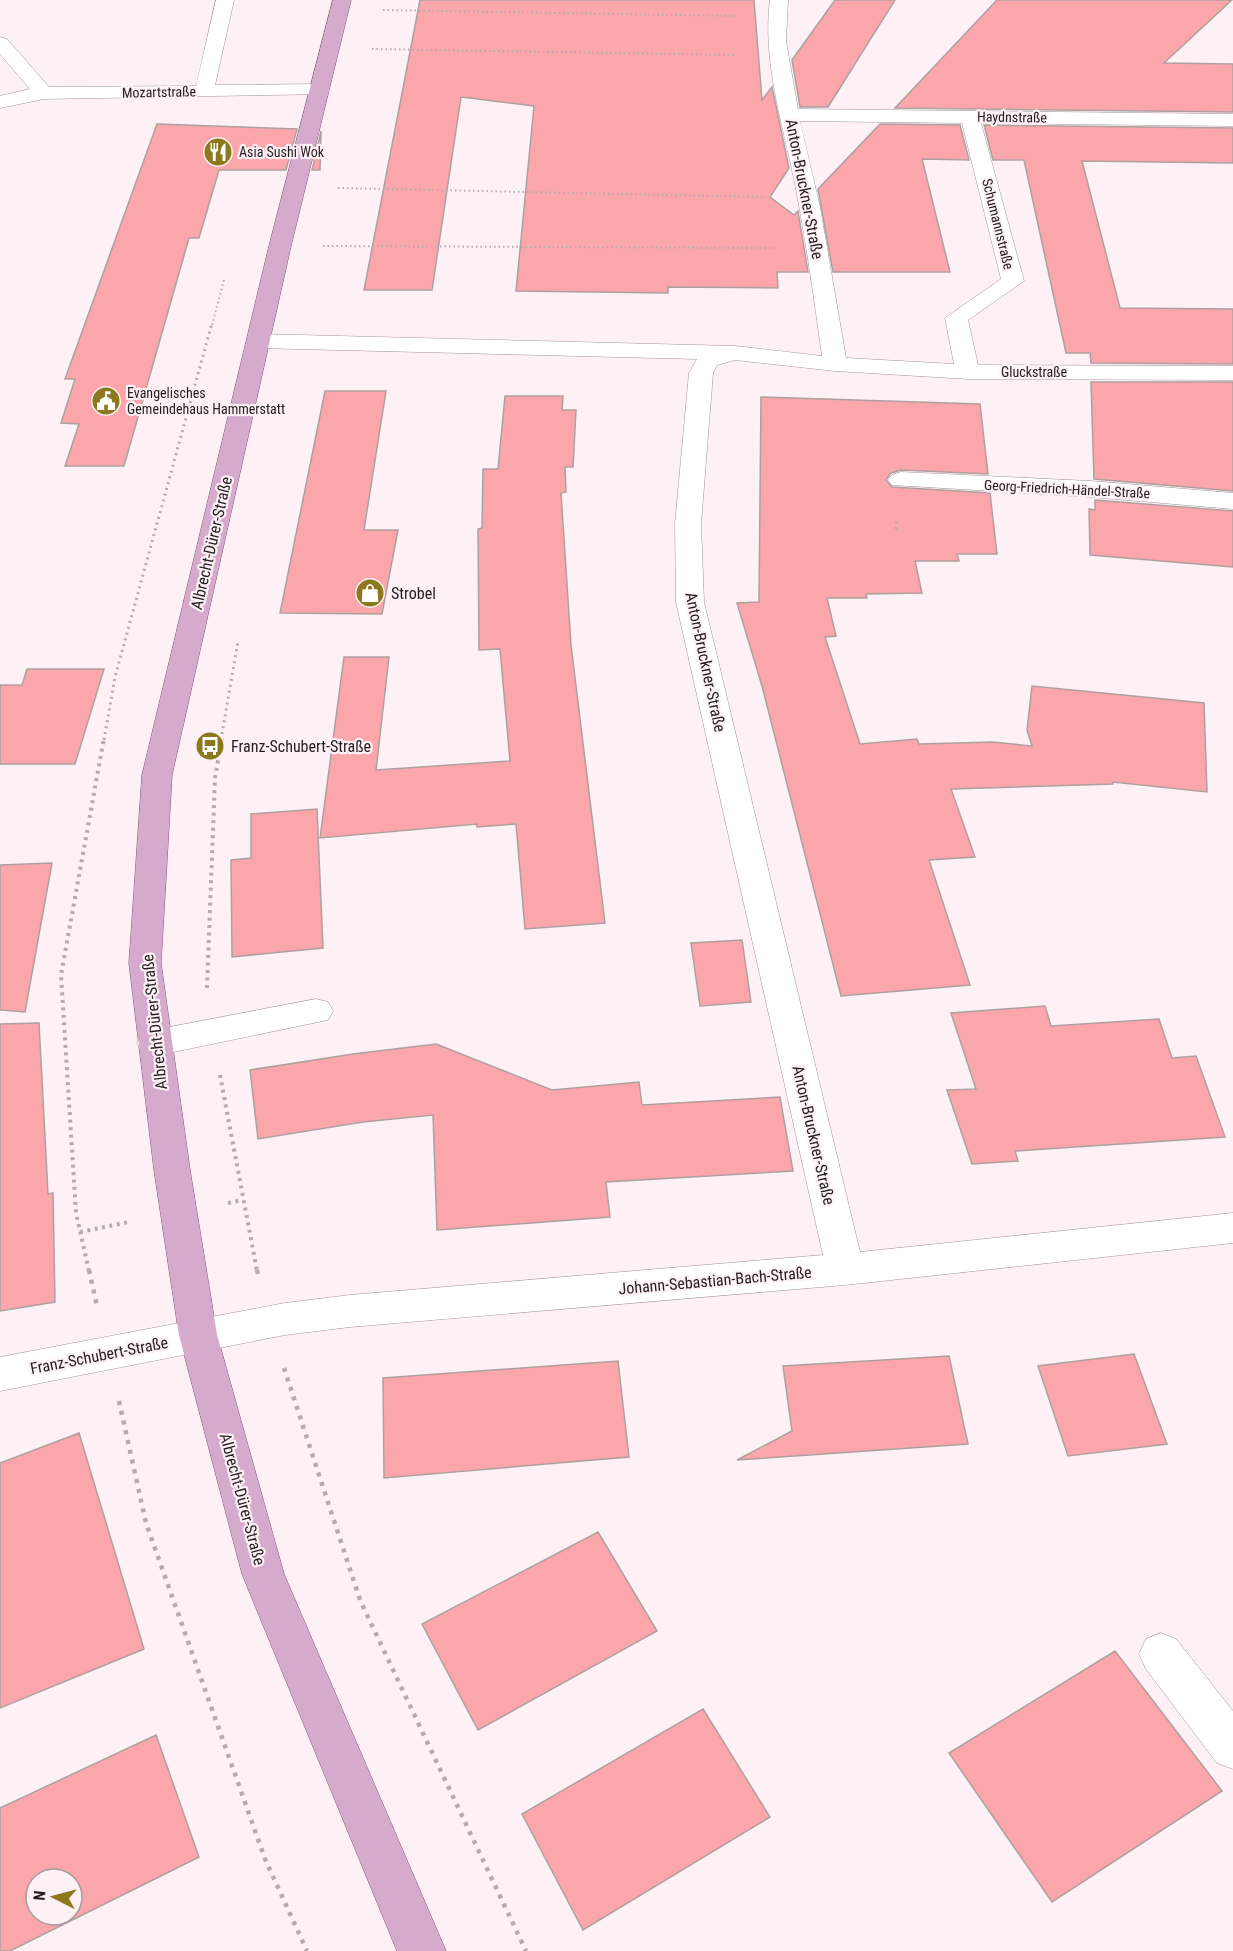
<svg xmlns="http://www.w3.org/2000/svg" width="1233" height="1951" viewBox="0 0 1233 1951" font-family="'Roboto Condensed',sans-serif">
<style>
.building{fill:#fba6aa;stroke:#aea0a0;stroke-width:1.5;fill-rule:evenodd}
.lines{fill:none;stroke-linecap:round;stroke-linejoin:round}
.minor-casing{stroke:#a09297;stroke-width:1}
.major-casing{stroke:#855479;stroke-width:1}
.path-far3{stroke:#b4abae;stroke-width:2;stroke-dasharray:1.5 3;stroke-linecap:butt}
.path-far2{stroke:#b4abae;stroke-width:3;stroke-dasharray:2 4;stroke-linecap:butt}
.path-far1{stroke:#b4abae;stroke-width:4;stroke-dasharray:3 4.5;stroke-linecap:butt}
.path{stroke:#b4abae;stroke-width:4.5;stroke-dasharray:4 6;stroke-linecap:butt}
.minor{fill:#fff;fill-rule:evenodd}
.major{fill:#d6aacc;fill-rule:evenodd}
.labels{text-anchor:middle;stroke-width:4.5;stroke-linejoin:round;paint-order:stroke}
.far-street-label{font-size:14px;fill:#221d1f;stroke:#fdf1f5}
.far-poi-label{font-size:14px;fill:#221d1f;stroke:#fdf1f5;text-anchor:start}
.street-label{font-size:16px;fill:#221d1f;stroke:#fdf1f5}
.poi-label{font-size:16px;fill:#221d1f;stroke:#fdf1f5;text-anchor:start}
</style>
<rect width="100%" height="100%" fill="#fdf1f5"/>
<!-- building -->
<path class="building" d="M 420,0 L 754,0 L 762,100 L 772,87 L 789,168 L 770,197 L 794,215 L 798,211 L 808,272 L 777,272 L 778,288 L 668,287 L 668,293 L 516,291 L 534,106 L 461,97 L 432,290 L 364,290 Z
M 835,0 L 895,0 L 828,107 L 800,107 L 792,60 Z
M 997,0 L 1232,0 L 1164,63 L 1233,64 L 1233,112 L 895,108 Z
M 157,124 L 297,129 L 286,170 L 219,170 L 199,238 L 189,238 L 124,466 L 65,466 L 79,424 L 61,423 L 75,379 L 65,379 Z
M 880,124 L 960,125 L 969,160 L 922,159 L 950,272 L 833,272 L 818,189 Z
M 984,125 L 1233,128 L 1233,163 L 1082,161 L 1120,308 L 1233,309 L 1233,364 L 1091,363 L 1090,353 L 1066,353 L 1024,160 L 993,160 Z
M 321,131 L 320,170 L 312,170 Z
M 1091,382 L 1233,382 L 1233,491 L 1094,479 Z
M 325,391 L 386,391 L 364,530 L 398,530 L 382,614 L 280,613 Z
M 505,396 L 563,396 L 562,410 L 576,410 L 573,467 L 565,467 L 566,492 L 561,493 L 571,645 L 605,923 L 525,929 L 516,824 L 477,827 L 477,824 L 320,838 L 344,657 L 389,657 L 376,770 L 510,761 L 500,649 L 479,650 L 478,529 L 482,528 L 483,469 L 498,469 Z
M 761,397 L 980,404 L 988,474 L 901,470 L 891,473 L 886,480 L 892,487 L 990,493 L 997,554 L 957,554 L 959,561 L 915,561 L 922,593 L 866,594 L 867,598 L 827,598 L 836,636 L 825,637 L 860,744 L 917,739 L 919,744 L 992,742 L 1032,746 L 1027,730 L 1032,686 L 1204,703 L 1207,792 L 1113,782 L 1113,784 L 951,789 L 975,857 L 929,860 L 970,985 L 841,996 L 762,686 L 737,603 L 759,602 Z
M 1095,500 L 1233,511 L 1233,567 L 1090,555 L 1089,509 L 1095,510 Z
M 27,669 L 104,669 L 75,764 L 0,764 L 0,685 L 22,685 Z
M 317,809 L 323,948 L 232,957 L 231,860 L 251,858 L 251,814 Z
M 52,863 L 25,1012 L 0,1010 L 0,865 Z
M 742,940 L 751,1002 L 700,1006 L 691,943 Z
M 1045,1006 L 1051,1026 L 1159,1019 L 1172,1058 L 1196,1056 L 1225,1137 L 1015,1151 L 1018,1161 L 972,1164 L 947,1090 L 976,1089 L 951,1013 Z
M 39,1023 L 48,1194 L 53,1193 L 55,1302 L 0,1311 L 0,1024 Z
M 436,1044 L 552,1090 L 639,1082 L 642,1105 L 780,1097 L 793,1171 L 606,1182 L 610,1217 L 437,1230 L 433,1115 L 363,1122 L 258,1139 L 250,1070 L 353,1054 Z
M 1134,1354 L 1167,1444 L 1068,1456 L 1038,1366 Z
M 949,1356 L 968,1444 L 737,1460 L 792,1431 L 783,1366 Z
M 618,1361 L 629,1457 L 384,1478 L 383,1378 Z
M 79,1433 L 144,1649 L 0,1708 L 0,1463 Z
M 598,1532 L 657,1631 L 478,1730 L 422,1624 Z
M 1115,1651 L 1222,1791 L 1052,1902 L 949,1753 Z
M 703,1709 L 770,1817 L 583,1930 L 522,1814 Z
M 156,1735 L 199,1857 L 10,1951 L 0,1951 L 0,1808 ZM 36,1879 L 72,1879 L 72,1915 L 36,1915 Z"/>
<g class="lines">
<!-- minor casing -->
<g class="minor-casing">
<path id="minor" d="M 216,0 L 234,0 L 215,85 L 320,84 L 330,90 L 327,94 L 44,99 L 0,108 L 0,96 L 30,89 L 0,54 L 0,37 L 7,39 L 49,87 L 196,86 Z
M 770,0 L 788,0 L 786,41 L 798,109 L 1233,114 L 1233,126 L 981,123 L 1024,281 L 968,320 L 978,365 L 1233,366 L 1233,380 L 968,379 L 835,371 L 735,360 L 717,365 L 713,373 L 701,524 L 704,602 L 860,1252 L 1233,1213 L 1233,1243 L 845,1285 L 350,1327 L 285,1335 L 0,1391 L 0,1357 L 285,1303 L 350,1295 L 823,1255 L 676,602 L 675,524 L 689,373 L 697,359 L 258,348 L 250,346 L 246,341 L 250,336 L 258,334 L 735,346 L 822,356 C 814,298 806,241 795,184 C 783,124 762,62 770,0 ZM 800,121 L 962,123 L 1001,279 L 945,318 L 954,364 L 846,358 L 820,207 Z
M 901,472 L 1091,481 L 1233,493 L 1233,509 L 1091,497 L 892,485 L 888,480 L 892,475 Z
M 316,999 L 328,1002 L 333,1011 L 328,1020 L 154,1056 L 142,1052 L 137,1043 L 142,1034 L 154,1030 Z
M 1161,1633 L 1176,1639 L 1233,1711 L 1233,1769 L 1217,1763 L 1146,1669 L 1139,1654 L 1146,1639 Z"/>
</g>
<!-- major casing -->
<g class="major-casing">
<path id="major" d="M 333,0 L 351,0 L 291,246 L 172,775 L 161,963 L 190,1170 L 217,1335 L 284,1574 L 446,1951 L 397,1951 L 242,1574 L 179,1335 L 154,1170 L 129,963 L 142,775 L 269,246 Z"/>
</g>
<!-- path-far3 -->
<path class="path-far3" d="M 383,10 L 738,16
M 372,49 L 736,55
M 338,188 L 766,197
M 323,246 L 774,248
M 212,325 L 224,280"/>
<!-- path-far2 -->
<path class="path-far2" d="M 896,529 L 897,518
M 104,740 L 115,677 L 212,323
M 221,740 L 238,641"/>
<!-- path-far1 -->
<path class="path-far1" d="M 207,988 L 215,778 L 222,738
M 220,1075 L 257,1271
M 228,1203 L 242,1200
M 80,1232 L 129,1222
M 89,1271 L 76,1213 L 61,975 L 104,738"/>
<!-- path -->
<path class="path" d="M 89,1270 L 97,1306
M 257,1270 L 258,1274
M 284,1368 L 360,1600 L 526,1951
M 119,1401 L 146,1523 L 265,1859 L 307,1951"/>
<!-- minor -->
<use href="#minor" class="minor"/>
<!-- major -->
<use href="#major" class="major"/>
</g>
<!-- icons -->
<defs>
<g id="restaurant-disc" transform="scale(1.5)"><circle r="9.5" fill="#8c781d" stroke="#fdf1f5"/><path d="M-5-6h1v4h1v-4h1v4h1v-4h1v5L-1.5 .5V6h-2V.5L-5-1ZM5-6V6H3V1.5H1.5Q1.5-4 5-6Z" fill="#fff"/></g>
<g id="civic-disc" transform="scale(1.5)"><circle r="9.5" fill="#8c781d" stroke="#fdf1f5"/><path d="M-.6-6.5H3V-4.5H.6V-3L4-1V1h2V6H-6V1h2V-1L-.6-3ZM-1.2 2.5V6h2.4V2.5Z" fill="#fff"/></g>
<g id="shop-disc" transform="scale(1.5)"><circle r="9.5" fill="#8c781d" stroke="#fdf1f5"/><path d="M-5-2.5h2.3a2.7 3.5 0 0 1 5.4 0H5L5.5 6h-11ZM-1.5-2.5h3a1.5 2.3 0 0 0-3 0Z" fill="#fff"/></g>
<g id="bus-disc" transform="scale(1.5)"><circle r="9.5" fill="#8c781d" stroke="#fdf1f5"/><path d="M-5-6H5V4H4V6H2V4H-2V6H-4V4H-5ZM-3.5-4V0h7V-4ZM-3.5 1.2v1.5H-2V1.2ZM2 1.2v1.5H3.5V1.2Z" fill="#fff"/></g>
</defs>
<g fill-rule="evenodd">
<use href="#restaurant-disc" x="218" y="152"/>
<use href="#civic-disc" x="106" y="401"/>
<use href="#shop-disc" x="370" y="593"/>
<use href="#bus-disc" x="210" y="746"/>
</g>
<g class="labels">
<!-- far-street labels -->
<g class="far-street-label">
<text transform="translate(159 92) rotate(-1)" y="5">Mozartstraße</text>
<text transform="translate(1012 117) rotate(1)" y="5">Haydnstraße</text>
<text transform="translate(998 224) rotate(76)" y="5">Schumannstraße</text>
<text x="1034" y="377">Gluckstraße</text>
<text transform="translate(1067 489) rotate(3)" y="5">Georg-Friedrich-Händel-Straße</text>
</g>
<!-- far-poi labels -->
<g class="far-poi-label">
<text x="239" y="157">Asia Sushi Wok</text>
<text x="127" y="398">Evangelisches<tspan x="127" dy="16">Gemeindehaus Hammerstatt</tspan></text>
</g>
<!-- street labels -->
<g class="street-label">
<text transform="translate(805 189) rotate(79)" y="6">Anton-Bruckner-Straße</text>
<text transform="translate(211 543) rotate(-77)" y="6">Albrecht-Dürer-Straße</text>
<text transform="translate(706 662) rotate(78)" y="6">Anton-Bruckner-Straße</text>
<text transform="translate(154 1022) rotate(-96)" y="6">Albrecht-Dürer-Straße</text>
<text transform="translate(814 1135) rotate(77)" y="6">Anton-Bruckner-Straße</text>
<text transform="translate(715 1280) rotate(-5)" y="6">Johann-Sebastian-Bach-Straße</text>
<text transform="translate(99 1355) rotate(-11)" y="6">Franz-Schubert-Straße</text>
<text transform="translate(243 1499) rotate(75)" y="6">Albrecht-Dürer-Straße</text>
</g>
<!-- poi labels -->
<g class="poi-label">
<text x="391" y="599">Strobel</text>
<text x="231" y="752">Franz-Schubert-Straße</text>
</g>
</g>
<!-- north arrow -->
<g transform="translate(54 1897) rotate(276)"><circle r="28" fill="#fdf1f5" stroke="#a59c9f" stroke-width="1.5"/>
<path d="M0-4.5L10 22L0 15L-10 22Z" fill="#8c781d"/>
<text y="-9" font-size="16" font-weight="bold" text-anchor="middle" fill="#221d1f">N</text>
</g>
</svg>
